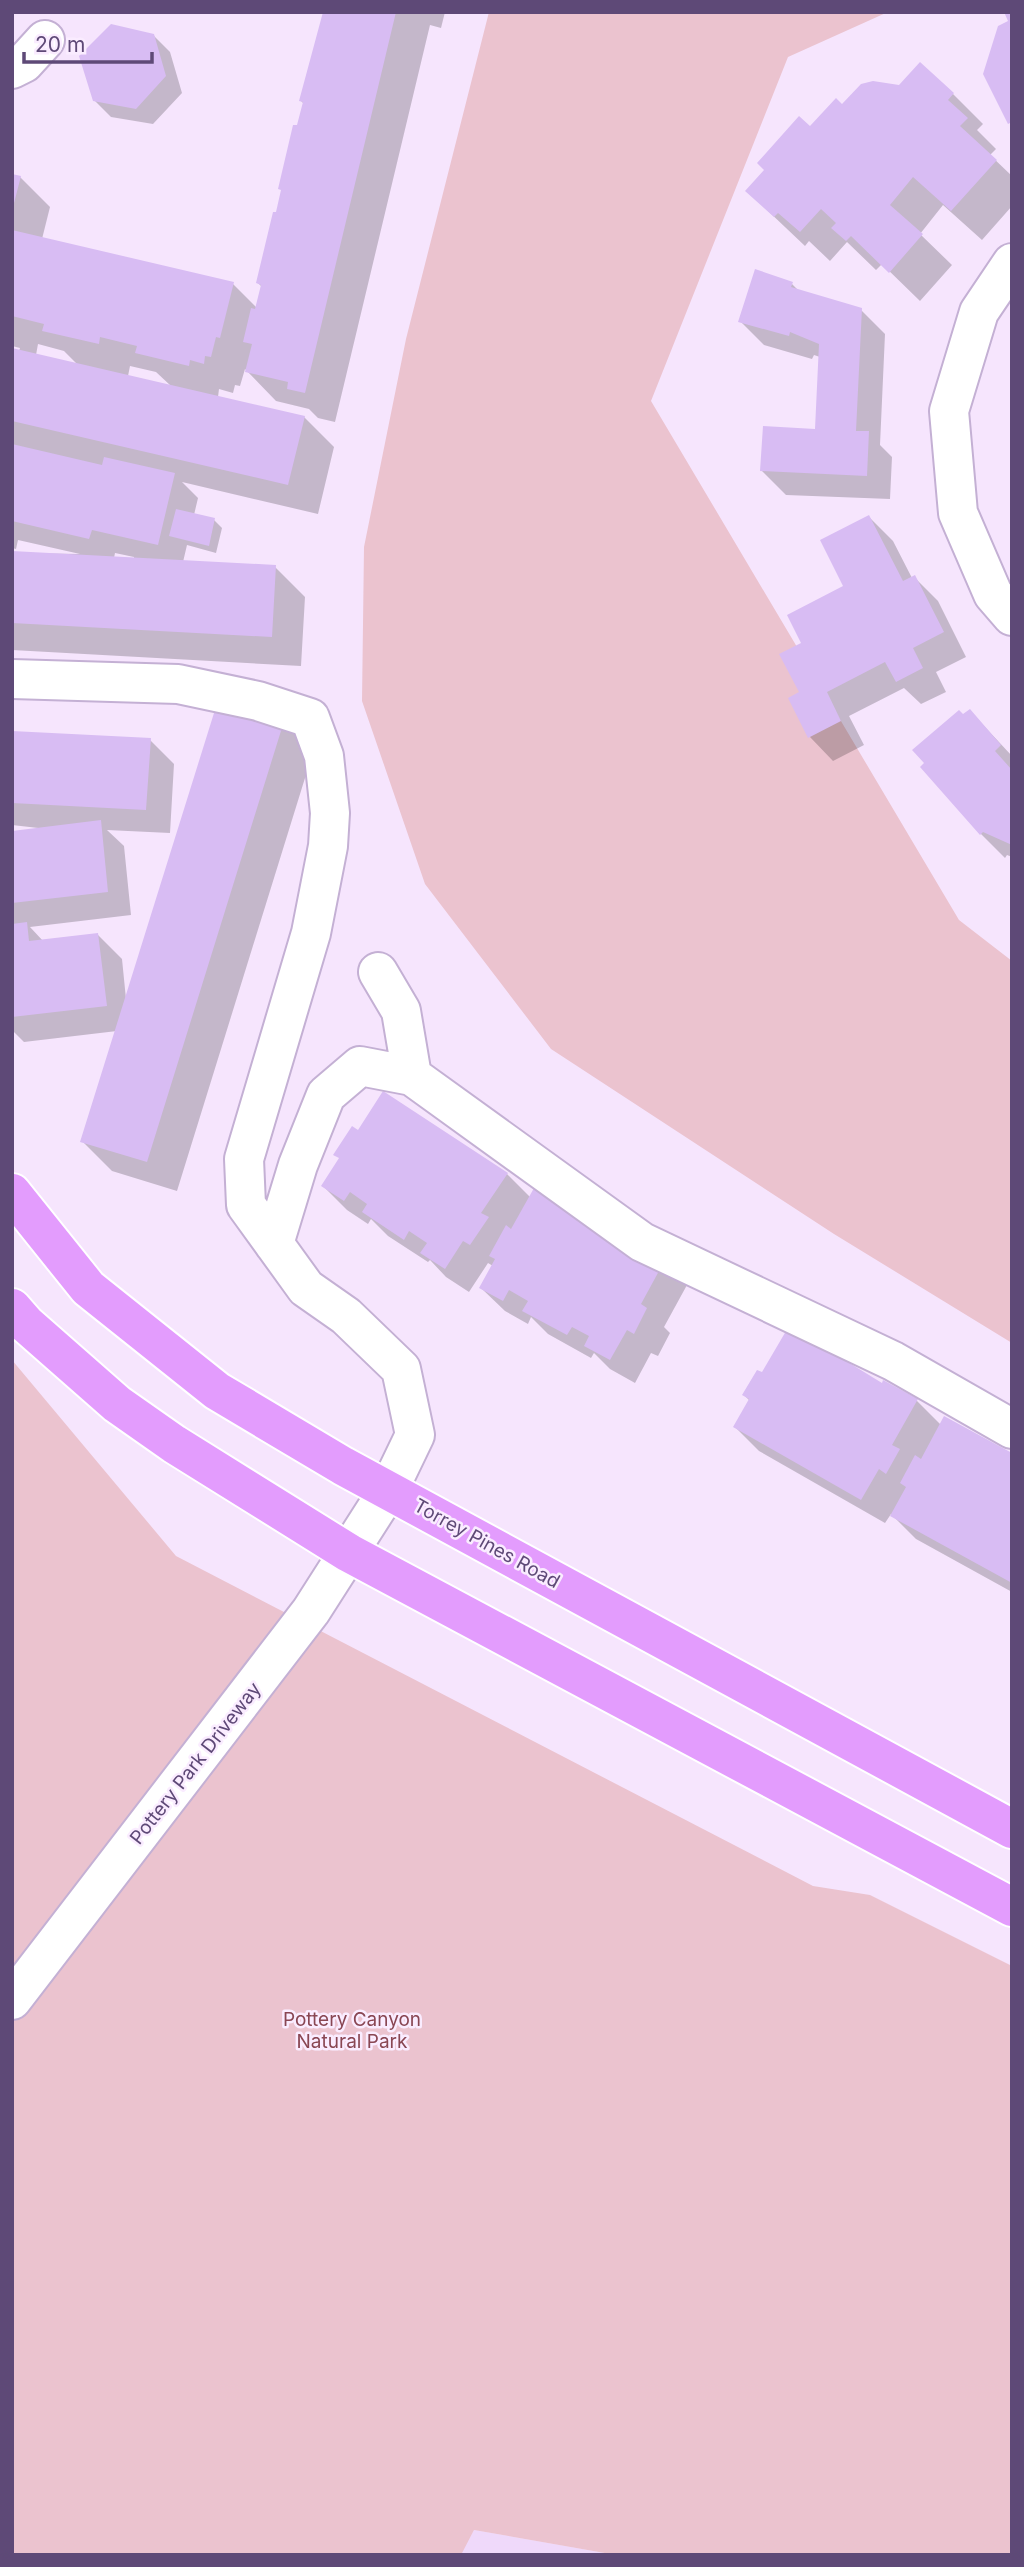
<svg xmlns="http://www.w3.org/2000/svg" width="1024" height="2567" viewBox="0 0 1024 2567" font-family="Inter,sans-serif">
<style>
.residential{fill:#efd9fa}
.green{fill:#ebc3cf}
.shadow{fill:#0003;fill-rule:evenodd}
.building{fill:#d8bcf3}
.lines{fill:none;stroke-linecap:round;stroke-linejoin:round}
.minor-casing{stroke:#c4b0d4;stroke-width:42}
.major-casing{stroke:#fff;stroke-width:42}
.minor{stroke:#fff;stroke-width:38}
.major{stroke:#e39cfd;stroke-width:38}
.labels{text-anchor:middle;stroke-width:5;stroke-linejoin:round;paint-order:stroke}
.street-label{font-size:19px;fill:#5e4977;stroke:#faecff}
.park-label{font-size:19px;fill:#894653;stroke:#faecff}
</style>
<rect width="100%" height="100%" fill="#f6e5fd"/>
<!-- residential -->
<path class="residential" d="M 474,2530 L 616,2555 L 460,2555 Z"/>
<!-- green -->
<path class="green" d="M 489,12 L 888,12 L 788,57 L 651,401 L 959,920 L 1012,961 L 1012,1343 L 834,1234 L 551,1049 L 425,884 L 362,701 L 364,547 L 406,339 Z
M 12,1360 L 176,1556 L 813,1886 L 870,1895 L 1012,1966 L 1012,2555 L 616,2555 L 474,2530 L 461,2555 L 12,2555 Z"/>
<!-- shadow -->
<path class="shadow" d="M 324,12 L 445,12 L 441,28 L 430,25 L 335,422 L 318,418 L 309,409 L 276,401 L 245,369 L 240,386 L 235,385 L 233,393 L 219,389 L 218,397 L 304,417 L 334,447 L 318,514 L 182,482 L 198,498 L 194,515 L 214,520 L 222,528 L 216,553 L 187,545 L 183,562 L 275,567 L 305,597 L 301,666 L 12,650 L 12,553 L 80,554 L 18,540 L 16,549 L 12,548 L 12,350 L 19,351 L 20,348 L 12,346 L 12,175 L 20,177 L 50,207 L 42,239 L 233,284 L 256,307 L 262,287 L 258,283 L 277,214 L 304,104 L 300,100 ZM 38,344 L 64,351 L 78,365 L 36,355 ZM 130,366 L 156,372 L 171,386 L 128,376 ZM 115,553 L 134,557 L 134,559 L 114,558 Z
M 153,35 L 170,52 L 182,93 L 153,124 L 111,117 L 94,100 Z
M 953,94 L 983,124 L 977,130 L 996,149 L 990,155 L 1012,176 L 1012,206 L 982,240 L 943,205 L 920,234 L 952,265 L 920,301 L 882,264 L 876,270 L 847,242 L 830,261 L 809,241 L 805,246 L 747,191 L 811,129 L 842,106 Z
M 792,284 L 799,291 L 861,310 L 885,334 L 880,445 L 892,457 L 890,499 L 786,495 L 762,471 L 817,430 L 820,357 L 814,355 L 812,359 L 764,345 L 740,321 Z
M 869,517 L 893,541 L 912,578 L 914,577 L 938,601 L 966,657 L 936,672 L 946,692 L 921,704 L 904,688 L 849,716 L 864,745 L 833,761 L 810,737 L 801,693 L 803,644 L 846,587 Z
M 970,711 L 1012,756 L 1012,857 L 1007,855 L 1005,858 L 981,834 L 922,767 Z
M 284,719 L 314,749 L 177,1191 L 112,1171 L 82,1141 L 117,1031 L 24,1042 L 12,1030 L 12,833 L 47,829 L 12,825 L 12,732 L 150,740 L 174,764 L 170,833 L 107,830 L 124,846 L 131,915 L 30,927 L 44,942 L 98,935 L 122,959 L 126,999 Z
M 507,1174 L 531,1198 L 664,1261 L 687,1285 L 664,1327 L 670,1333 L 658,1356 L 651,1353 L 635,1383 L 610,1369 L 594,1353 L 591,1358 L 548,1334 L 531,1317 L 528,1324 L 505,1311 L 481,1288 L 493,1266 L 488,1263 L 469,1292 L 446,1277 L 430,1260 L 428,1262 L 388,1236 L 371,1219 L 368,1224 L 347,1210 L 323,1186 Z
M 884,1382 L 917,1401 L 941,1425 L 1012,1455 L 1012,1592 L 916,1539 L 891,1514 L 885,1523 L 759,1451 L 735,1427 L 750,1401 L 744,1395 L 883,1386 Z"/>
<!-- building -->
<path class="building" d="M 323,12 L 396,12 L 305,393 L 287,389 L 288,382 L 245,372 L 252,344 L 243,342 L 251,308 L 255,309 L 261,285 L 256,283 L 273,212 L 276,212 L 281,190 L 278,189 L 293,125 L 297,125 L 303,102 L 299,101 Z
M 1004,12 L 1012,12 L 1012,122 L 1008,124 L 983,74 L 998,26 L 1008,21 Z
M 111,24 L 154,34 L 166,76 L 136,109 L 93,101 L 79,56 Z
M 920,62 L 954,93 L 948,100 L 968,118 L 960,126 L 997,160 L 951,211 L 913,177 L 890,205 L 923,234 L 889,273 L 851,236 L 846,241 L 831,228 L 836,223 L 821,209 L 800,232 L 778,213 L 774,217 L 745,191 L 764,170 L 757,163 L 799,116 L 810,126 L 836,98 L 842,104 L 861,84 L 873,81 L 899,85 Z
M 12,174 L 21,176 L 13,207 L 12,207 Z
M 12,230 L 234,282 L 220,338 L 216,337 L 211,357 L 205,356 L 204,364 L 190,360 L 189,366 L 135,353 L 137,346 L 100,337 L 99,344 L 42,331 L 44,324 L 12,316 Z
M 755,269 L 793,282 L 791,287 L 862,308 L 856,431 L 869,431 L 867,476 L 760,471 L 763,426 L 815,429 L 819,344 L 790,332 L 789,336 L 738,322 Z
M 12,348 L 305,416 L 288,485 L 12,421 Z
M 12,444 L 102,465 L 104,457 L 175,473 L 158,545 L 92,530 L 89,539 L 12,521 Z
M 176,509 L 215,518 L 209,546 L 169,536 Z
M 869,515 L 903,581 L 915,575 L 944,632 L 913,648 L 923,668 L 896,682 L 885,662 L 827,692 L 841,721 L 808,738 L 788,698 L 799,692 L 779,654 L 801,643 L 787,615 L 843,586 L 820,540 Z
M 12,551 L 276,565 L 272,637 L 12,623 Z
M 219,697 L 285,718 L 147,1162 L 80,1142 Z
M 970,709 L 1001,745 L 995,751 L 1012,770 L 1012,845 L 983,832 L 980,835 L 920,767 L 924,763 L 912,750 L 959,710 L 963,714 Z
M 12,731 L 151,738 L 146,810 L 12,803 Z
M 101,820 L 108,892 L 12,903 L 12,831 Z
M 27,922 L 29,941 L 98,933 L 107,1006 L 12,1017 L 12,924 Z
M 383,1091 L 508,1173 L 481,1213 L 489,1217 L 470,1245 L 463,1241 L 445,1269 L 420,1253 L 427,1243 L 409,1231 L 404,1240 L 362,1212 L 367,1204 L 350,1192 L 344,1201 L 321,1186 L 339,1158 L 333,1155 L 352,1126 L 358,1130 Z
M 534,1188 L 665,1260 L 641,1304 L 647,1308 L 634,1334 L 627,1330 L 610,1360 L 584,1346 L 589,1336 L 572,1327 L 567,1335 L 522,1311 L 528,1301 L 509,1290 L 503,1301 L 479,1288 L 495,1259 L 489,1256 L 506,1225 L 511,1229 Z
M 789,1326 L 882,1383 L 883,1380 L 918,1399 L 892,1445 L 900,1449 L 886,1474 L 879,1469 L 861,1500 L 733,1427 L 749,1399 L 742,1395 L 757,1370 L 762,1372 Z
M 944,1416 L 1012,1453 L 1012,1583 L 890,1516 L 906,1487 L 900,1483 L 915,1455 L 921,1459 Z"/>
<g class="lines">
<!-- minor casing -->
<g class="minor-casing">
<path id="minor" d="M 12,69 L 24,63 L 45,40
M 1012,263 L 979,312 L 949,411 L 958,513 L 993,594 L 1012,616
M 12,679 L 178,684 L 258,701 L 310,718 L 324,756 L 330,813 L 328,846 L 311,933 L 244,1159 L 246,1205 L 306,1288 L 346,1316 L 401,1369 L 415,1435 L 389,1489 L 311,1611 L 12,2000
M 378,972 L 401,1011 L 412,1076 L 642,1242 L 893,1361 L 1012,1429
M 274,1244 L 298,1165 L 326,1095 L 360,1066 L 412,1076"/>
</g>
<!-- major casing -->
<g class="major-casing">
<path id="major" d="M 12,1193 L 88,1288 L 217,1391 L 343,1466 L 1012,1829
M 12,1308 L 26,1324 L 117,1404 L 174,1444 L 349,1553 L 1012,1907"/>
</g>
<!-- minor -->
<use href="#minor" class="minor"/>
<!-- major -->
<use href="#major" class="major"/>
</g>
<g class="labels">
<!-- street labels -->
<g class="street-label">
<text transform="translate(487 1543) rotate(29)" y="7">Torrey Pines Road</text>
<text transform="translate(195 1763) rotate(-52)" y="7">Pottery Park Driveway</text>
</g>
<!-- park labels -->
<g class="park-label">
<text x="352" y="2026">Pottery Canyon<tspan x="352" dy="22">Natural Park</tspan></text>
</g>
</g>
<!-- border -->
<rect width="1024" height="2567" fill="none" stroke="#5e4977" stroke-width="28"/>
<!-- scale -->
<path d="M24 52v10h128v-10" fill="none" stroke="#5e4977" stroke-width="3.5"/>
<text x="35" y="52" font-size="21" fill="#5e4977" stroke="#faecff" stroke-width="5" paint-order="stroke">20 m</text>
</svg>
